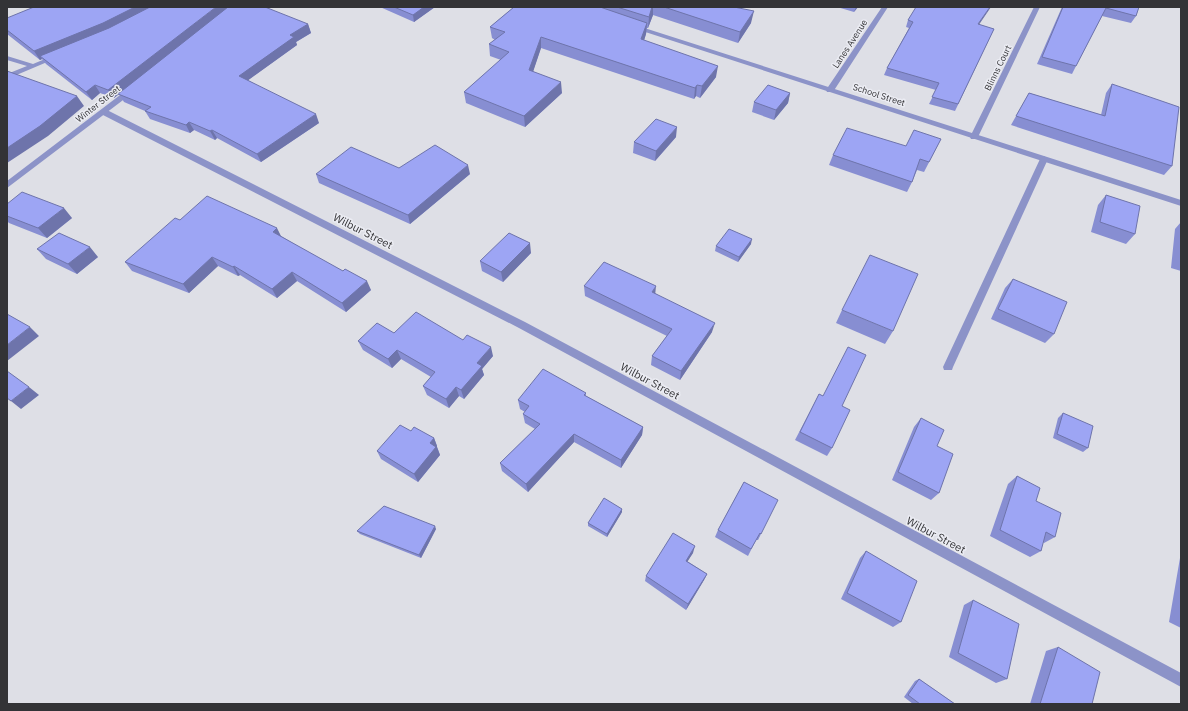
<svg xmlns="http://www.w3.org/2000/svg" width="1188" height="711" viewBox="0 0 1188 711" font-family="'IBM Plex Sans',sans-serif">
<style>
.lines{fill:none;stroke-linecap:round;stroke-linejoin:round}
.minor{fill:#8c93c8;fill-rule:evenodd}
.tertiary{fill:#8c93c8;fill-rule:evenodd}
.wall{fill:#878ed2}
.shaded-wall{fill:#6e74ab}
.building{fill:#9da5f4;stroke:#6e74ab}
.labels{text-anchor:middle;stroke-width:3;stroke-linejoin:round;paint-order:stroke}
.far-street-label{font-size:9px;fill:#333336;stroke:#ebecf3}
.street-label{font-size:11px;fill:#333336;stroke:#ebecf3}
</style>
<rect width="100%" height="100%" fill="#dedfe6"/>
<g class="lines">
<!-- minor -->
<path class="minor" d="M 882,7 L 888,7 L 833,92 L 827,92 L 826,90 Z
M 1034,7 L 1040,7 L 978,137 L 977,139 L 971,139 L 970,137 Z
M 57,54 L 60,56 L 59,57 L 7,79 L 7,74 L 27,66 L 7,60 L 7,56 L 33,64 Z
M 101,110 L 107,110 L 525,322 L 1181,673 L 1181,687 L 519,328 L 101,114 Z
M 1044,156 L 1048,159 L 953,367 L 952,370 L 944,370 L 943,367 L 1040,159 Z"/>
<!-- tertiary -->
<path class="tertiary" d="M 635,25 L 1181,200 L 1181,206 L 633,28 L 632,27 Z
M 128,89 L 135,91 L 7,188 L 7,181 Z"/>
</g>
<!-- wall -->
<path class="wall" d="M 380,7 L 435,7 L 414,22 Z
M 514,7 L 738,7 L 737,8 L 751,23 L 738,43 L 653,15 L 648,28 L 647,28 L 646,34 L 644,40 L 716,77 L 700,98 L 696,96 L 694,99 L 541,48 L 533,71 L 562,93 L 525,127 L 466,103 L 464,92 L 501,60 L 490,56 L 489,44 L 495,40 L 492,38 L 490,27 Z
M 837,7 L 858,7 L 854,12 Z
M 1062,7 L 1139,7 L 1136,16 L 1131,23 L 1102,16 L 1076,66 L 1072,74 L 1037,64 Z
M 7,18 L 308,24 L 311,33 L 296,42 L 297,45 L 248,80 L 319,123 L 261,162 L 217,138 L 215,140 L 194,130 L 190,133 L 150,119 L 145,111 L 124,102 L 119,94 L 114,98 L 100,93 L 92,100 L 46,64 L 42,59 L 40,60 L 7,34 Z
M 908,20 L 979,25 L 994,29 L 955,111 L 929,104 L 936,90 L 884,75 L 887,68 L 909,28 L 906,27 Z
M 1112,84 L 1172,166 L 1164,175 L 1011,125 L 1029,93 L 1101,115 L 1106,93 Z
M 790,93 L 788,103 L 774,120 L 752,112 L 754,102 Z
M 676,137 L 655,161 L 633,153 L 634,142 Z
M 941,139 L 924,172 L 917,170 L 912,182 L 907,192 L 829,165 L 833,155 L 906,146 Z
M 316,174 L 470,174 L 410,224 L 319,183 Z
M 1106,195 L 1135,234 L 1126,244 L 1091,232 L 1098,205 Z
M 7,204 L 72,218 L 47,238 L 9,223 L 7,221 Z
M 180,220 L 281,236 L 371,290 L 346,312 L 297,281 L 277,298 L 240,275 L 238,276 L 218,266 L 189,293 L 132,271 L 125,262 Z
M 1181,222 L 1181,271 L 1171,268 L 1175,229 Z
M 751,244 L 738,262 L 715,251 L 716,246 Z
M 37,249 L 98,257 L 77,274 L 46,259 Z
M 531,253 L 503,282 L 482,271 L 480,261 Z
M 1013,279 L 1054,334 L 1045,343 L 991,319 L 1005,288 Z
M 584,286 L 655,293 L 712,332 L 680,380 L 651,365 L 652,356 L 667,336 L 585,296 Z
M 842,310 L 893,331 L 885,344 L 836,323 Z
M 394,333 L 463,340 L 493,356 L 482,369 L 484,375 L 464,399 L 459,396 L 449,408 L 427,395 L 423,386 L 431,377 L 401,359 L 392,368 L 363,350 L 358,341 Z
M 586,393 L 586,396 L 643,427 L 642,435 L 621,468 L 574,442 L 528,492 L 502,471 L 500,463 L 535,429 L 525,423 L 523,414 L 525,412 L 520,409 L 518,400 Z
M 819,394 L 842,406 L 832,448 L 827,456 L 795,440 Z
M 1063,413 L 1088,448 L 1083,452 L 1053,438 L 1058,418 Z
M 921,418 L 939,493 L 931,500 L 892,480 L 914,427 Z
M 411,431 L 434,438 L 437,446 L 437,447 L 440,455 L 418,482 L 381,459 L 377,451 Z
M 1017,476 L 1036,501 L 1055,537 L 1044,543 L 1043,542 L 1041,551 L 1030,557 L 990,536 L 1008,484 Z
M 744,482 L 761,534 L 758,540 L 756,540 L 748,556 L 715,537 L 718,530 Z
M 622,512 L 607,537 L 588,526 L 588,523 Z
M 436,529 L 421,558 L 360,534 L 357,531 Z
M 866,551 L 901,622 L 893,627 L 841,599 L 860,558 Z
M 693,553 L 687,561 L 707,574 L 704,580 L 686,610 L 645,581 L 646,576 Z
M 1181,557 L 1181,628 L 1169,622 L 1180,558 Z
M 973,600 L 1007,679 L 996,683 L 949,657 L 964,605 Z
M 1058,647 L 1092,704 L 1030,704 L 1046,651 Z
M 919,679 L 955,704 L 913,704 L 904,697 L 915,681 Z"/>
<!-- shaded-wall -->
<path class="shaded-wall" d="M 135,7 L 156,7 L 108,32 L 40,56 L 42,59 L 40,60 L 34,51 Z
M 216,7 L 231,7 L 114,98 L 108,90 Z
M 424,7 L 435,7 L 414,22 L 413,15 Z
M 652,7 L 653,7 L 653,15 L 648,28 L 649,17 Z
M 856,7 L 858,7 L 854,12 Z
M 990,7 L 991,7 L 974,32 L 978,24 Z
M 754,11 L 751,23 L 738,43 L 740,32 Z
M 647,23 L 646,34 L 641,50 L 641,39 Z
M 308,24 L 311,33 L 296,42 L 297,45 L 243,84 L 239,76 L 290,35 Z
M 541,37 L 541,48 L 530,81 L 529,70 Z
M 718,66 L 716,77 L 700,98 L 702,86 Z
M 561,82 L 562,93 L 525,127 L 524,116 Z
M 95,85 L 100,93 L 92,100 L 86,92 Z
M 697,85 L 696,96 L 694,99 L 695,88 Z
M 790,93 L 788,103 L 774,120 L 776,110 Z
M 77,96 L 84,106 L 48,136 L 7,163 L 7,148 Z
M 316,114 L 319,123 L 261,162 L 257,154 Z
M 189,122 L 194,130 L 190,133 L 186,125 Z
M 677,127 L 676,137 L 655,161 L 656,151 Z
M 212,130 L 217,138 L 215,140 L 210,131 Z
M 468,165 L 470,174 L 410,224 L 408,215 Z
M 64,208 L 72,218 L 47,238 L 38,228 Z
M 277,228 L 282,238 L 273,232 Z
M 752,239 L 751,244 L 738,262 L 739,257 Z
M 530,243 L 531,253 L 503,282 L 501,272 Z
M 90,247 L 98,257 L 77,274 L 68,264 Z
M 212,257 L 218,266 L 189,293 L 183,284 Z
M 234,266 L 240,275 L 238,276 L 233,267 Z
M 292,272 L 297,281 L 277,298 L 272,289 Z
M 367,281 L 371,290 L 346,312 L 342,303 Z
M 656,286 L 655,296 L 652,292 Z
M 715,323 L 712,332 L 680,380 L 681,371 Z
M 30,327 L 39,336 L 7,361 L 7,345 Z
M 491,347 L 493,356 L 482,369 L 484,375 L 464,399 L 461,390 L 477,363 Z
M 397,350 L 401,359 L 392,368 L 388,359 Z
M 29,387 L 39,395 L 21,409 L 11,401 Z
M 456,387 L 459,396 L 449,408 L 446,399 Z
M 643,427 L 642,435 L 621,468 L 621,460 Z
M 574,434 L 574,442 L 528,492 L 526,484 Z
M 434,438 L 437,446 L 437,447 L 440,455 L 418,482 L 414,474 L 430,443 Z
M 622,509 L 622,512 L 607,537 L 607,534 Z
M 435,526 L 436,529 L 421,558 L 419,555 Z
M 695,546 L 693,553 L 684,567 L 686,561 Z
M 707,574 L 704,580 L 686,610 L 688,604 Z"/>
<!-- building -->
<path class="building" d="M 34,7 L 135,7 L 103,23 L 34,51 L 7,30 L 7,18 Z
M 150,7 L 216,7 L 108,90 L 95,85 L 86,92 L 40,56 L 109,28 Z
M 228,7 L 265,7 L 308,24 L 290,35 L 294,37 L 239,76 L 316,114 L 257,154 L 212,130 L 210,131 L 189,122 L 186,125 L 145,111 L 151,107 L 118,94 Z
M 394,7 L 424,7 L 413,15 Z
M 514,7 L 600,7 L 647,23 L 641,39 L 718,66 L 702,86 L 697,85 L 695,88 L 541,37 L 529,70 L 561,82 L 524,116 L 464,92 L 509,52 L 489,44 L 505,32 L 490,27 Z
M 617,7 L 652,7 L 649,17 Z
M 664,7 L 734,7 L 754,11 L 740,32 Z
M 916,7 L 990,7 L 978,24 L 994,29 L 958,104 L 932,97 L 939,83 L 887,68 L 913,22 L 908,20 Z
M 1063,7 L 1139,7 L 1136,16 L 1106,8 L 1076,66 L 1042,57 Z
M 7,71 L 77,96 L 40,126 L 7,148 Z
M 1112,84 L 1179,107 L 1172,166 L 1016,116 L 1029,93 L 1105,116 Z
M 768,85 L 790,93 L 776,110 L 754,102 Z
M 656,119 L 677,127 L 656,151 L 634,142 Z
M 847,128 L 906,146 L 914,130 L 941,139 L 929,162 L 920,159 L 912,182 L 833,155 Z
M 435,145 L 468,165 L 408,215 L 316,174 L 351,147 L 399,168 Z
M 22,192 L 64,208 L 38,228 L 7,216 L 7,204 Z
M 1106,195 L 1140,206 L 1135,234 L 1100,222 Z
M 207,196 L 277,228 L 273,232 L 343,271 L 345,269 L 367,281 L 342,303 L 292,272 L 272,289 L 234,266 L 233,267 L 212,257 L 183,284 L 125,262 L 175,218 L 180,220 Z
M 729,229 L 752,239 L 739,257 L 716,246 Z
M 59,233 L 90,247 L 68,264 L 37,249 Z
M 509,233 L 530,243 L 501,272 L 480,261 Z
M 870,255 L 918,274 L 893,331 L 842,310 Z
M 604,262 L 656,286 L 652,292 L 715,323 L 681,371 L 652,356 L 672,329 L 584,286 Z
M 1013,279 L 1067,302 L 1054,334 L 998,309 Z
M 416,312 L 463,340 L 467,335 L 491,347 L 477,363 L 482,366 L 461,390 L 456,387 L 446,399 L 423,386 L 435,372 L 397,350 L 388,359 L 358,341 L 377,323 L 394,333 Z
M 7,314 L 30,327 L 7,345 Z
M 848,347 L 866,355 L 842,406 L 850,410 L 832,448 L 800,432 L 819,394 L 823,396 Z
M 543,369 L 586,393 L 584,395 L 643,427 L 621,460 L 574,434 L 526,484 L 500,463 L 540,424 L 523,414 L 529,406 L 518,400 Z
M 7,371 L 29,387 L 11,401 L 7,398 Z
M 1063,413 L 1093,426 L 1088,448 L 1057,434 Z
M 921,418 L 944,430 L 937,446 L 953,454 L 939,493 L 898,472 Z
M 400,425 L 411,431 L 414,427 L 434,438 L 430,443 L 436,447 L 414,474 L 377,451 Z
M 1017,476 L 1040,488 L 1036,501 L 1061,513 L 1055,537 L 1046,532 L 1041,551 L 1000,530 Z
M 744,482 L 778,500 L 761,534 L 760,533 L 751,549 L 718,530 Z
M 604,498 L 622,509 L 607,534 L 588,523 Z
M 384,506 L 435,526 L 419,555 L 357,531 Z
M 673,533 L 695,546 L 686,561 L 707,574 L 688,604 L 646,576 Z
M 866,551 L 917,581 L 901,622 L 847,593 Z
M 973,600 L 1019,624 L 1007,679 L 958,653 Z
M 1058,647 L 1100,672 L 1092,704 L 1040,704 Z
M 919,679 L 955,704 L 920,704 L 908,695 Z"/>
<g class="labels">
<!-- far-street labels -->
<g class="far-street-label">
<text transform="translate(850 44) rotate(-57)" y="3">Lanes Avenue</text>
<text transform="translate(998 68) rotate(-64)" y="3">Blinns Court</text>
<text transform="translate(879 95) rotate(18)" y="3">School Street</text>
<text transform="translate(98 104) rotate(-38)" y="3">Winter Street</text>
</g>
<!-- street labels -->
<g class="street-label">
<text transform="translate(363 231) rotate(27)" y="4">Wilbur Street</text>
<text transform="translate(650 381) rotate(28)" y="4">Wilbur Street</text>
<text transform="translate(936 535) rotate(28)" y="4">Wilbur Street</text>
</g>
</g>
<!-- border -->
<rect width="1188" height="711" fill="none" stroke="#333336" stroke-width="16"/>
</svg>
